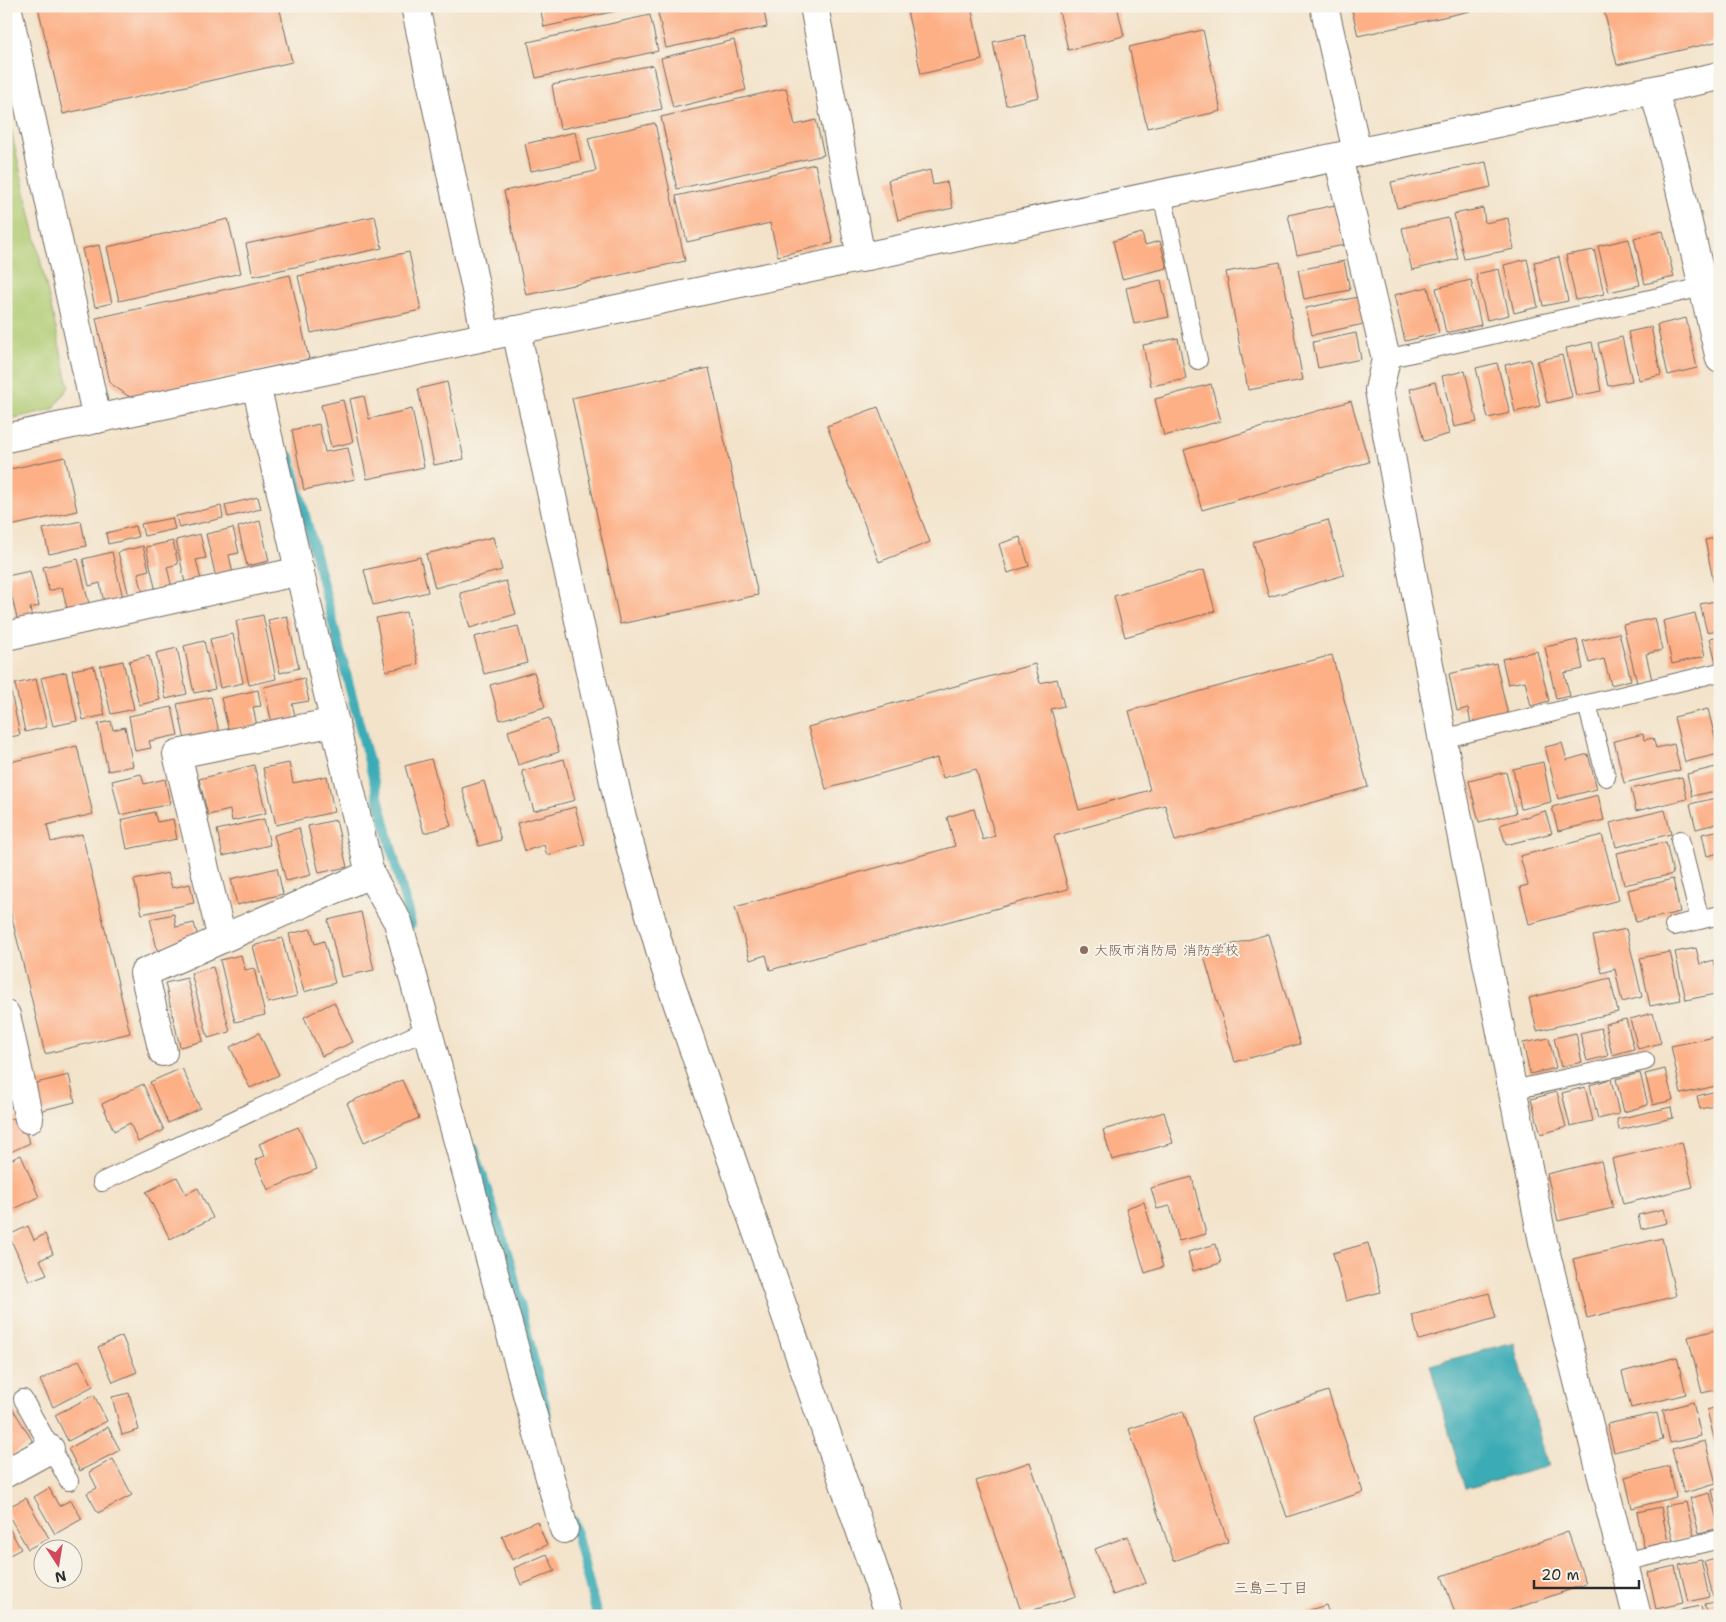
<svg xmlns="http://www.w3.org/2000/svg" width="1726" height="1622" viewBox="0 0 1726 1622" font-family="'Shantell Sans','Klee One',sans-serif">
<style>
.green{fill:#afcb72;stroke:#6d7b4e}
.water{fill:#3aabb5;stroke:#326b70}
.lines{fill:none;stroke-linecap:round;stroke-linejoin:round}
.stream{stroke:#3aabb5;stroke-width:10}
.building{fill:#fdaf85}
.service-casing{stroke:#716b63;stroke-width:20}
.minor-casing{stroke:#716b63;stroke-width:30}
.tertiary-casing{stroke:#716b63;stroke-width:30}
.service{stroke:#fff;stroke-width:18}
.minor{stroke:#fff;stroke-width:28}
.tertiary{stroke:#fff;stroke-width:28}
.education-dot{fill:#8d6e63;stroke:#f7f3e8;stroke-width:2}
.labels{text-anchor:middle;stroke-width:4;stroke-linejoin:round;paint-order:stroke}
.education-label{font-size:14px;fill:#785e54;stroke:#f7f3e8;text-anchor:start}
.neighbourhood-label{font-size:15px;fill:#74594a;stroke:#f7f3e8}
</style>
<rect width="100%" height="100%" fill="#f7f3e8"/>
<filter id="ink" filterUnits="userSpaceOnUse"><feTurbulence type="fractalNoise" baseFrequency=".02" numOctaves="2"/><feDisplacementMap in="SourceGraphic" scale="10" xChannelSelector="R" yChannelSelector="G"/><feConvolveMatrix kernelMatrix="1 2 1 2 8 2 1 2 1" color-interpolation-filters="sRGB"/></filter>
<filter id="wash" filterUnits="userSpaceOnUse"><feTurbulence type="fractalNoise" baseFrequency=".0096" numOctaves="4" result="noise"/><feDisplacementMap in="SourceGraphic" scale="20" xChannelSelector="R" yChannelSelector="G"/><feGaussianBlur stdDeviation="1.12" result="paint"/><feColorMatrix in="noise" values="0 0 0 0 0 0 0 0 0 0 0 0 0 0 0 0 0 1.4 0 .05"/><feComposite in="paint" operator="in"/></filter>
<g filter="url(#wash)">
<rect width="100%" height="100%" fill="#f3e3ca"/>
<!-- green -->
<path class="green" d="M 6,127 L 11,130 L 69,387 L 53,409 L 6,420 Z"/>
<!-- water -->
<path class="water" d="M 1514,1342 L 1548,1466 L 1465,1489 L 1430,1365 Z"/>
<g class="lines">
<!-- stream -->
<path class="stream" d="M 290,457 L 411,924
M 474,1149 L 510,1262 L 547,1415
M 573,1521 L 597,1616"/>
</g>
<g id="blocks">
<!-- building -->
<path class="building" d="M 43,6 L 279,6 L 292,62 L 63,114 L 38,7 Z
M 540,6 L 634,6 L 634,7 L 544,27 Z
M 690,6 L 763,6 L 767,27 L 666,48 L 658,13 Z
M 906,6 L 971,6 L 982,60 L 921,74 Z
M 1058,6 L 1117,6 L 1124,36 L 1068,50 Z
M 1351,6 L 1488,6 L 1488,7 L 1358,36 Z
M 1603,6 L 1720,6 L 1720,41 L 1617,65 Z
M 650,15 L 658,51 L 536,78 L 528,42 Z
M 1203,30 L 1221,111 L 1147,128 L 1129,47 Z
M 1025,35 L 1039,97 L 1006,105 L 993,42 Z
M 734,40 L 746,90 L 673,108 L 661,58 Z
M 653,65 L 662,109 L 560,129 L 552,85 Z
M 786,88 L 795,125 L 816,120 L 824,155 L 677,189 L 661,117 Z
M 655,123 L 685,261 L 526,295 L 504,191 L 596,171 L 588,138 Z
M 575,132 L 581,161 L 531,171 L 525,144 Z
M 1486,162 L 1491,187 L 1397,208 L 1391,182 Z
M 815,164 L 833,243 L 778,256 L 770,223 L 687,242 L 676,196 Z
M 930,170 L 933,185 L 947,182 L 953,208 L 898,220 L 888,180 Z
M 1335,205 L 1344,245 L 1297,255 L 1288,215 Z
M 1483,208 L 1485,223 L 1508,218 L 1514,249 L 1464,259 L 1454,214 Z
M 375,216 L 382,248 L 253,276 L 246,244 Z
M 1448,218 L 1458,259 L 1412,270 L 1402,228 Z
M 228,219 L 241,273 L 119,301 L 107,247 Z
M 1663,231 L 1674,277 L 1645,284 L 1634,238 Z
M 1142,233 L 1145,245 L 1160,241 L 1167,268 L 1122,279 L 1113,241 Z
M 1629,239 L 1640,285 L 1609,292 L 1598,246 Z
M 99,245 L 112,303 L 95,307 L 82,249 Z
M 1594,250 L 1604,294 L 1576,300 L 1566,255 Z
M 409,252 L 421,310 L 311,333 L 298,276 Z
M 1559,257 L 1568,301 L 1543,306 L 1534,262 Z
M 1527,259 L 1538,307 L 1514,313 L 1504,265 Z
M 1344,261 L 1350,290 L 1304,299 L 1298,270 Z
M 1280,262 L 1303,380 L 1248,390 L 1226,272 Z
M 1499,269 L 1509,315 L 1487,320 L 1476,274 Z
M 290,275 L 309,359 L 131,398 L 110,383 L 96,318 Z
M 1161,280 L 1169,317 L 1134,324 L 1126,288 Z
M 1471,280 L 1481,325 L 1446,333 L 1436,288 Z
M 1428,287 L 1439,333 L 1405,341 L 1394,295 Z
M 1358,297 L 1364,324 L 1312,335 L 1306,308 Z
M 1686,318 L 1697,368 L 1668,375 L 1657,325 Z
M 1651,327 L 1661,375 L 1639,380 L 1628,332 Z
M 1356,333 L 1361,359 L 1318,368 L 1313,342 Z
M 1622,337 L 1632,381 L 1608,386 L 1598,343 Z
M 1178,338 L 1186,379 L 1151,386 L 1143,345 Z
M 1592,342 L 1601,391 L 1576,396 L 1566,348 Z
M 1562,355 L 1572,397 L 1547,403 L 1537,361 Z
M 1530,359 L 1540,406 L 1515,412 L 1505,365 Z
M 1497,363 L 1510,413 L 1488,418 L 1476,368 Z
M 709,368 L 758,595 L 620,624 L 572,398 Z
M 1465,371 L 1477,422 L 1454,427 L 1442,376 Z
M 447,382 L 464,459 L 434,465 L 418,389 Z
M 1435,382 L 1449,434 L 1424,441 L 1410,389 Z
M 1211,384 L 1221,421 L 1164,436 L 1155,399 Z
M 364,396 L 369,419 L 412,409 L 424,467 L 367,479 L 350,399 Z
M 343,400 L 353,442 L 331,447 L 321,405 Z
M 1351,401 L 1369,462 L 1202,510 L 1184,450 Z
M 878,407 L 930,542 L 879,562 L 827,426 Z
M 319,424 L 325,452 L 348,448 L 355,479 L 304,490 L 292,430 Z
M 65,457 L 77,511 L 6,527 L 6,470 Z
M 258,497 L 261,509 L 228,517 L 225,505 Z
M 221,506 L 223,518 L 179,528 L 176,516 Z
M 172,518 L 175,529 L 144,536 L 141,524 Z
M 1328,520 L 1344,575 L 1269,597 L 1253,542 Z
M 81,521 L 86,546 L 49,554 L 43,529 Z
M 260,521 L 269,561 L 247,566 L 238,527 Z
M 135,526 L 138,537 L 108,544 L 106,533 Z
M 233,528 L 239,553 L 229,555 L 233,574 L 216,578 L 206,534 Z
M 200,534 L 206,558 L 196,560 L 202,584 L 186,588 L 176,540 Z
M 493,537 L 502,570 L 435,588 L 426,554 Z
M 1020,537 L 1029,566 L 1008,573 L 999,544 Z
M 1720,537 L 1720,589 L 1715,590 L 1705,540 Z
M 173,541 L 178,564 L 167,567 L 172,588 L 156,592 L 146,547 Z
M 143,546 L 149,570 L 138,573 L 143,593 L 129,596 L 118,552 Z
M 112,552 L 123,598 L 104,603 L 100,583 L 89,586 L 83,559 Z
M 420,557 L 428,592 L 373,605 L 364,570 Z
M 78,559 L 89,604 L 67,609 L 62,587 L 49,591 L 43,567 Z
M 1204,570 L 1215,611 L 1125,637 L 1114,596 Z
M 30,571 L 39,606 L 30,608 L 32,619 L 18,623 L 7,576 Z
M 506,581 L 516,614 L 470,628 L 460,593 Z
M 1720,600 L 1720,630 L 1707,632 L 1700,604 Z
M 406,612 L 418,664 L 386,671 L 376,618 Z
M 1695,613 L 1705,656 L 1672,664 L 1663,621 Z
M 263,615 L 276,679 L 249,685 L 236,621 Z
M 287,616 L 299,668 L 280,673 L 268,620 Z
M 1655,618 L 1662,650 L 1646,654 L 1652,680 L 1637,683 L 1623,625 Z
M 518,626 L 527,663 L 484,674 L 474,637 Z
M 1619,633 L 1631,680 L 1611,685 L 1604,659 L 1589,663 L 1583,641 Z
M 233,634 L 243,683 L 220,688 L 210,639 Z
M 1720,636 L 1720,662 L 1716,663 L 1710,638 Z
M 1577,640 L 1583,669 L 1564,673 L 1570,696 L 1556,699 L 1545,647 Z
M 204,641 L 215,689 L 194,693 L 184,646 Z
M 177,648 L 187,694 L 166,699 L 156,653 Z
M 1537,651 L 1549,701 L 1531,706 L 1525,681 L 1508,684 L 1502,659 Z
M 1332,655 L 1368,787 L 1175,841 L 1165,805 L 1054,836 L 1068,889 L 770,970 L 766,955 L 750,960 L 735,907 L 955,846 L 947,817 L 974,809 L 983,840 L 995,836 L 976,769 L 943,778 L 937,758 L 826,789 L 808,727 L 1035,664 L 1040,683 L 1057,679 L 1064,706 L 1051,709 L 1079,810 L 1150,790 L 1129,711 Z
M 149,656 L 160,700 L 139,705 L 129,661 Z
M 123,661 L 134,709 L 111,714 L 100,666 Z
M 1496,663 L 1508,715 L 1471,724 L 1468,708 L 1457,711 L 1449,674 Z
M 94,666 L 105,715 L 83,720 L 72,670 Z
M 66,672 L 77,721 L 53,726 L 41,678 Z
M 534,672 L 545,707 L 500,720 L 490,685 Z
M 304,678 L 309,701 L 292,704 L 296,719 L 272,724 L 264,687 Z
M 36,679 L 47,727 L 25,732 L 15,684 Z
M 9,683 L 20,735 L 6,738 L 6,684 Z
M 258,690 L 261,706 L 253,707 L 257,726 L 229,732 L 221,698 Z
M 211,697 L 219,732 L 185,740 L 177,704 Z
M 172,707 L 178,735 L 149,741 L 151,748 L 135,751 L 129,716 Z
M 1708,709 L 1719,754 L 1685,762 L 1674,717 Z
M 549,718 L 559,752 L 518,765 L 508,731 Z
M 111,721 L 113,730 L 125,727 L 133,766 L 108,771 L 98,724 Z
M 1643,734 L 1644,740 L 1653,738 L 1656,748 L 1674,744 L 1680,770 L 1624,783 L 1614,741 Z
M 1562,743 L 1567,760 L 1588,754 L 1597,789 L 1558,799 L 1545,747 Z
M 77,746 L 93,814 L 47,825 L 51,842 L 82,834 L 130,1033 L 45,1054 L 6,894 L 6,763 Z
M 431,759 L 451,826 L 424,833 L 405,766 Z
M 564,759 L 575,800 L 534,811 L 522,771 Z
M 1543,762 L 1551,802 L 1521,809 L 1513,769 Z
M 289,763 L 293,783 L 327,776 L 334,812 L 276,825 L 263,768 Z
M 254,765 L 266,813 L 232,821 L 230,810 L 208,815 L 199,779 Z
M 1720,766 L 1720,790 L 1692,796 L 1687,774 Z
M 1506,772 L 1516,813 L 1479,822 L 1469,781 Z
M 141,774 L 144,784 L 165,779 L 170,804 L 120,815 L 112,781 Z
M 1682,777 L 1687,799 L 1636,811 L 1631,789 Z
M 484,781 L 501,840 L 479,846 L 462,788 Z
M 1598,795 L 1604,820 L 1558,831 L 1552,807 Z
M 1720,797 L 1720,823 L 1696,829 L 1690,804 Z
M 575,807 L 585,844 L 547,855 L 544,845 L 525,851 L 517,823 Z
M 1665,810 L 1671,834 L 1616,847 L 1610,823 Z
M 1545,811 L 1552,833 L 1506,845 L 1500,825 Z
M 154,812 L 157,822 L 173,819 L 177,839 L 127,849 L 121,820 Z
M 264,819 L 270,845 L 223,856 L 217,830 Z
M 336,820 L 347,867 L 319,873 L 308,826 Z
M 299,828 L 311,875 L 286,881 L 274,835 Z
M 1720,830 L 1720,853 L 1707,856 L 1702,834 Z
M 1602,835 L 1619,900 L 1529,924 L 1520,887 L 1528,885 L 1520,856 Z
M 1666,842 L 1673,874 L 1624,885 L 1617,853 Z
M 277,868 L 283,894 L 237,905 L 231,879 Z
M 1720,869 L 1720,890 L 1719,890 L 1715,870 Z
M 168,873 L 172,888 L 190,884 L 194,903 L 142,914 L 134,880 Z
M 1673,879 L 1680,912 L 1636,922 L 1628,890 Z
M 361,912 L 374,970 L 341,977 L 328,920 Z
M 174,914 L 176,927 L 194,923 L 198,937 L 180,941 L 182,948 L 158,953 L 150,919 Z
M 311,929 L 315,944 L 324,941 L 335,983 L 304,992 L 289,934 Z
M 1626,929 L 1642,997 L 1622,1002 L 1615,969 L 1602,973 L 1593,936 Z
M 1268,934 L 1300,1044 L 1235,1062 L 1203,953 Z
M 282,938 L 297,996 L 268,1003 L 253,946 Z
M 1696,948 L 1700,964 L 1714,960 L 1720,993 L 1686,1000 L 1675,952 Z
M 1670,952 L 1681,1000 L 1650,1006 L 1640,958 Z
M 241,955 L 245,970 L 254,968 L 265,1015 L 235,1022 L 220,960 Z
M 213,967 L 230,1032 L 208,1038 L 191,973 Z
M 187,978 L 203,1041 L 180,1047 L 165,983 Z
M 1610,978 L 1618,1012 L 1537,1031 L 1529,998 Z
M 334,1002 L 353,1042 L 322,1056 L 304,1017 Z
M 1653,1013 L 1661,1043 L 1638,1049 L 1630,1019 Z
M 1626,1019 L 1634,1049 L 1612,1055 L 1605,1024 Z
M 1601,1028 L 1608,1056 L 1587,1061 L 1580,1033 Z
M 259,1033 L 279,1075 L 250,1088 L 230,1047 Z
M 1576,1033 L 1582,1062 L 1561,1067 L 1554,1038 Z
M 1720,1036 L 1720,1085 L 1681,1094 L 1671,1046 Z
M 1549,1038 L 1556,1068 L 1530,1074 L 1523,1043 Z
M 182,1068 L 200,1108 L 168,1123 L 150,1082 Z
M 1665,1069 L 1673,1100 L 1653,1105 L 1645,1074 Z
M 1640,1073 L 1648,1105 L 1624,1112 L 1616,1079 Z
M 69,1075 L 75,1102 L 35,1112 L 28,1085 Z
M 1611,1079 L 1619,1114 L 1598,1119 L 1590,1085 Z
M 402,1080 L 419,1118 L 364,1142 L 347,1103 Z
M 143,1084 L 164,1130 L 138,1142 L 130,1123 L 114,1131 L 102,1104 Z
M 1585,1087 L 1593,1121 L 1570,1126 L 1562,1093 Z
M 1720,1090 L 1720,1105 L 1700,1109 L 1697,1096 Z
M 1557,1092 L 1566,1127 L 1541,1134 L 1531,1099 Z
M 1671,1107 L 1673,1118 L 1619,1130 L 1617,1119 Z
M 1164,1112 L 1173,1143 L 1112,1160 L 1103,1130 Z
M 18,1116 L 30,1143 L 6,1154 L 6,1121 Z
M 298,1127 L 317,1169 L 268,1190 L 255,1160 L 265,1156 L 259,1144 Z
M 1682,1142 L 1693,1187 L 1623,1204 L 1612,1159 Z
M 21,1155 L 39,1197 L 10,1211 L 6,1202 L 6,1162 Z
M 1601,1161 L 1613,1208 L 1558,1221 L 1547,1174 Z
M 177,1177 L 186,1194 L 198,1188 L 213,1218 L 170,1239 L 146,1192 Z
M 1192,1177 L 1206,1234 L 1179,1241 L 1170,1206 L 1157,1209 L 1151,1188 Z
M 1144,1202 L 1163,1267 L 1145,1273 L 1126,1208 Z
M 1664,1209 L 1667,1223 L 1641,1229 L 1638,1215 Z
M 28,1226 L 34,1240 L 45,1234 L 53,1254 L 40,1260 L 47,1274 L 29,1281 L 9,1235 Z
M 1662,1238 L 1676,1296 L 1587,1318 L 1573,1259 Z
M 1368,1243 L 1381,1292 L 1346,1301 L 1333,1253 Z
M 1216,1244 L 1221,1263 L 1193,1271 L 1188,1252 Z
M 1489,1293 L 1496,1318 L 1419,1340 L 1412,1315 Z
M 1720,1329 L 1720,1389 L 1702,1393 L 1688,1337 Z
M 122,1336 L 137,1372 L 113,1382 L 98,1347 Z
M 1677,1357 L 1686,1394 L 1631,1408 L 1622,1372 Z
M 79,1360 L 93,1386 L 53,1407 L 40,1380 Z
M 1328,1391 L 1363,1492 L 1287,1517 L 1253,1417 Z
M 129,1393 L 139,1430 L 122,1435 L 112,1397 Z
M 94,1395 L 107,1421 L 68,1441 L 55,1415 Z
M 1693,1402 L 1701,1436 L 1670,1443 L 1663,1410 Z
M 10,1404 L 33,1442 L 10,1456 L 6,1449 L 6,1406 Z
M 1720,1406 L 1720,1457 L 1719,1458 L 1707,1410 Z
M 1183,1411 L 1228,1542 L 1174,1561 L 1129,1429 Z
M 1657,1413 L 1663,1440 L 1614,1452 L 1607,1424 Z
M 108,1427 L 120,1450 L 80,1471 L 68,1449 Z
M 1705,1441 L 1716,1484 L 1684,1493 L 1672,1449 Z
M 113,1459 L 132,1495 L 98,1513 L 87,1493 L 97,1488 L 89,1472 Z
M 1030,1462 L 1076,1596 L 1022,1614 L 976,1481 Z
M 1669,1466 L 1676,1497 L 1632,1508 L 1625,1477 Z
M 49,1488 L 59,1506 L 71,1500 L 82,1519 L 55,1534 L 34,1497 Z
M 1720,1488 L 1720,1518 L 1719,1518 L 1712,1490 Z
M 1710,1493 L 1719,1528 L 1699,1533 L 1690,1498 Z
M 26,1498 L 49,1538 L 28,1549 L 6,1511 L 6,1508 Z
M 1686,1502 L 1694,1536 L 1673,1541 L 1665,1506 Z
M 1661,1507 L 1668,1542 L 1644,1547 L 1637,1512 Z
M 537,1521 L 547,1545 L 512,1560 L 502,1536 Z
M 6,1523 L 21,1549 L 6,1557 Z
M 1568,1532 L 1586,1584 L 1494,1616 L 1456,1616 L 1442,1576 Z
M 1128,1536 L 1146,1583 L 1113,1595 L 1095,1549 Z
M 547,1554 L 555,1571 L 521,1585 L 514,1568 Z
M 1720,1557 L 1720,1595 L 1713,1596 L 1704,1561 Z
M 1701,1560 L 1709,1597 L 1688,1602 L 1679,1565 Z
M 1675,1566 L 1683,1603 L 1656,1609 L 1648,1572 Z
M 1719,1601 L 1720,1616 L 1707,1616 L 1704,1604 Z
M 1326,1605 L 1330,1616 L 1294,1616 L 1294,1615 Z
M 1701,1606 L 1703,1616 L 1655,1616 L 1655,1615 Z"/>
</g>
</g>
<g filter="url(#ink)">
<use href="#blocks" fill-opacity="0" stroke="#716b63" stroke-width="1"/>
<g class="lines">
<!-- service casing -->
<g class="service-casing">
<path id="service" d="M 1162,194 L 1198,360
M 1386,359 L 1703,287
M 1587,704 L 1606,777
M 1442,739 L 1720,672
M 1680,840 L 1700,920
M 1674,926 L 1720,915
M 1513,1090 L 1645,1061
M 102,1182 L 428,1029
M 23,1399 L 69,1481
M 1624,1562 L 1720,1539"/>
</g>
<!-- minor casing -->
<g class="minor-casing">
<path id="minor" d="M 7,6 L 97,419
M 814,6 L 861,258
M 1324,6 L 1357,152
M 1654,91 L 1673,159 L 1720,359
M 1338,157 L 1386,359 L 1379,390 L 1446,758 L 1543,1242 L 1637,1616
M 516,330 L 621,814 L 665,967 L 890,1616
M 256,385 L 370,874 L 398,922 L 564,1529
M 6,636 L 300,571
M 222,939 L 177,754 L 335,722
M 6,1015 L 29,1119
M 163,1052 L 144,973 L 370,874
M 6,1473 L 50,1449"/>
</g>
<!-- tertiary casing -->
<g class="tertiary-casing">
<path id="tertiary" d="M 415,6 L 486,336
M 6,438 L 1720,76"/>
</g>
<!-- service -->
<use href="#service" class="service"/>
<!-- minor -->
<use href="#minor" class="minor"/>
<!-- tertiary -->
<use href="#tertiary" class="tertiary"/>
</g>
</g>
<!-- markers -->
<circle class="education-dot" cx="1084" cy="950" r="5"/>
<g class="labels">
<!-- education labels -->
<g class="education-label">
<text x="1094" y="955">大阪市消防局 消防学校</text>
</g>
<!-- neighbourhood labels -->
<g class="neighbourhood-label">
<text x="1271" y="1593">三島二丁目</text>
</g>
</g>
<!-- margin -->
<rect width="1726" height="1622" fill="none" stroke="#f7f3e8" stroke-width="25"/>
<!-- north arrow -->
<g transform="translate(58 1564) rotate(168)"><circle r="24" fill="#f7f3e8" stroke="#a5a39c"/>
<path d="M0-4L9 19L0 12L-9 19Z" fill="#d1495b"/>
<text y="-8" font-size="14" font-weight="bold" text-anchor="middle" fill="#2b2b2b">N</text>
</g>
<!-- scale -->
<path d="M1534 1580v8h105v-8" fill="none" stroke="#2b2b2b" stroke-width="2.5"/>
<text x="1541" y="1580" font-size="15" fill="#2b2b2b" stroke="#f7f3e8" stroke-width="4" paint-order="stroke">20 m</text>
</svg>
